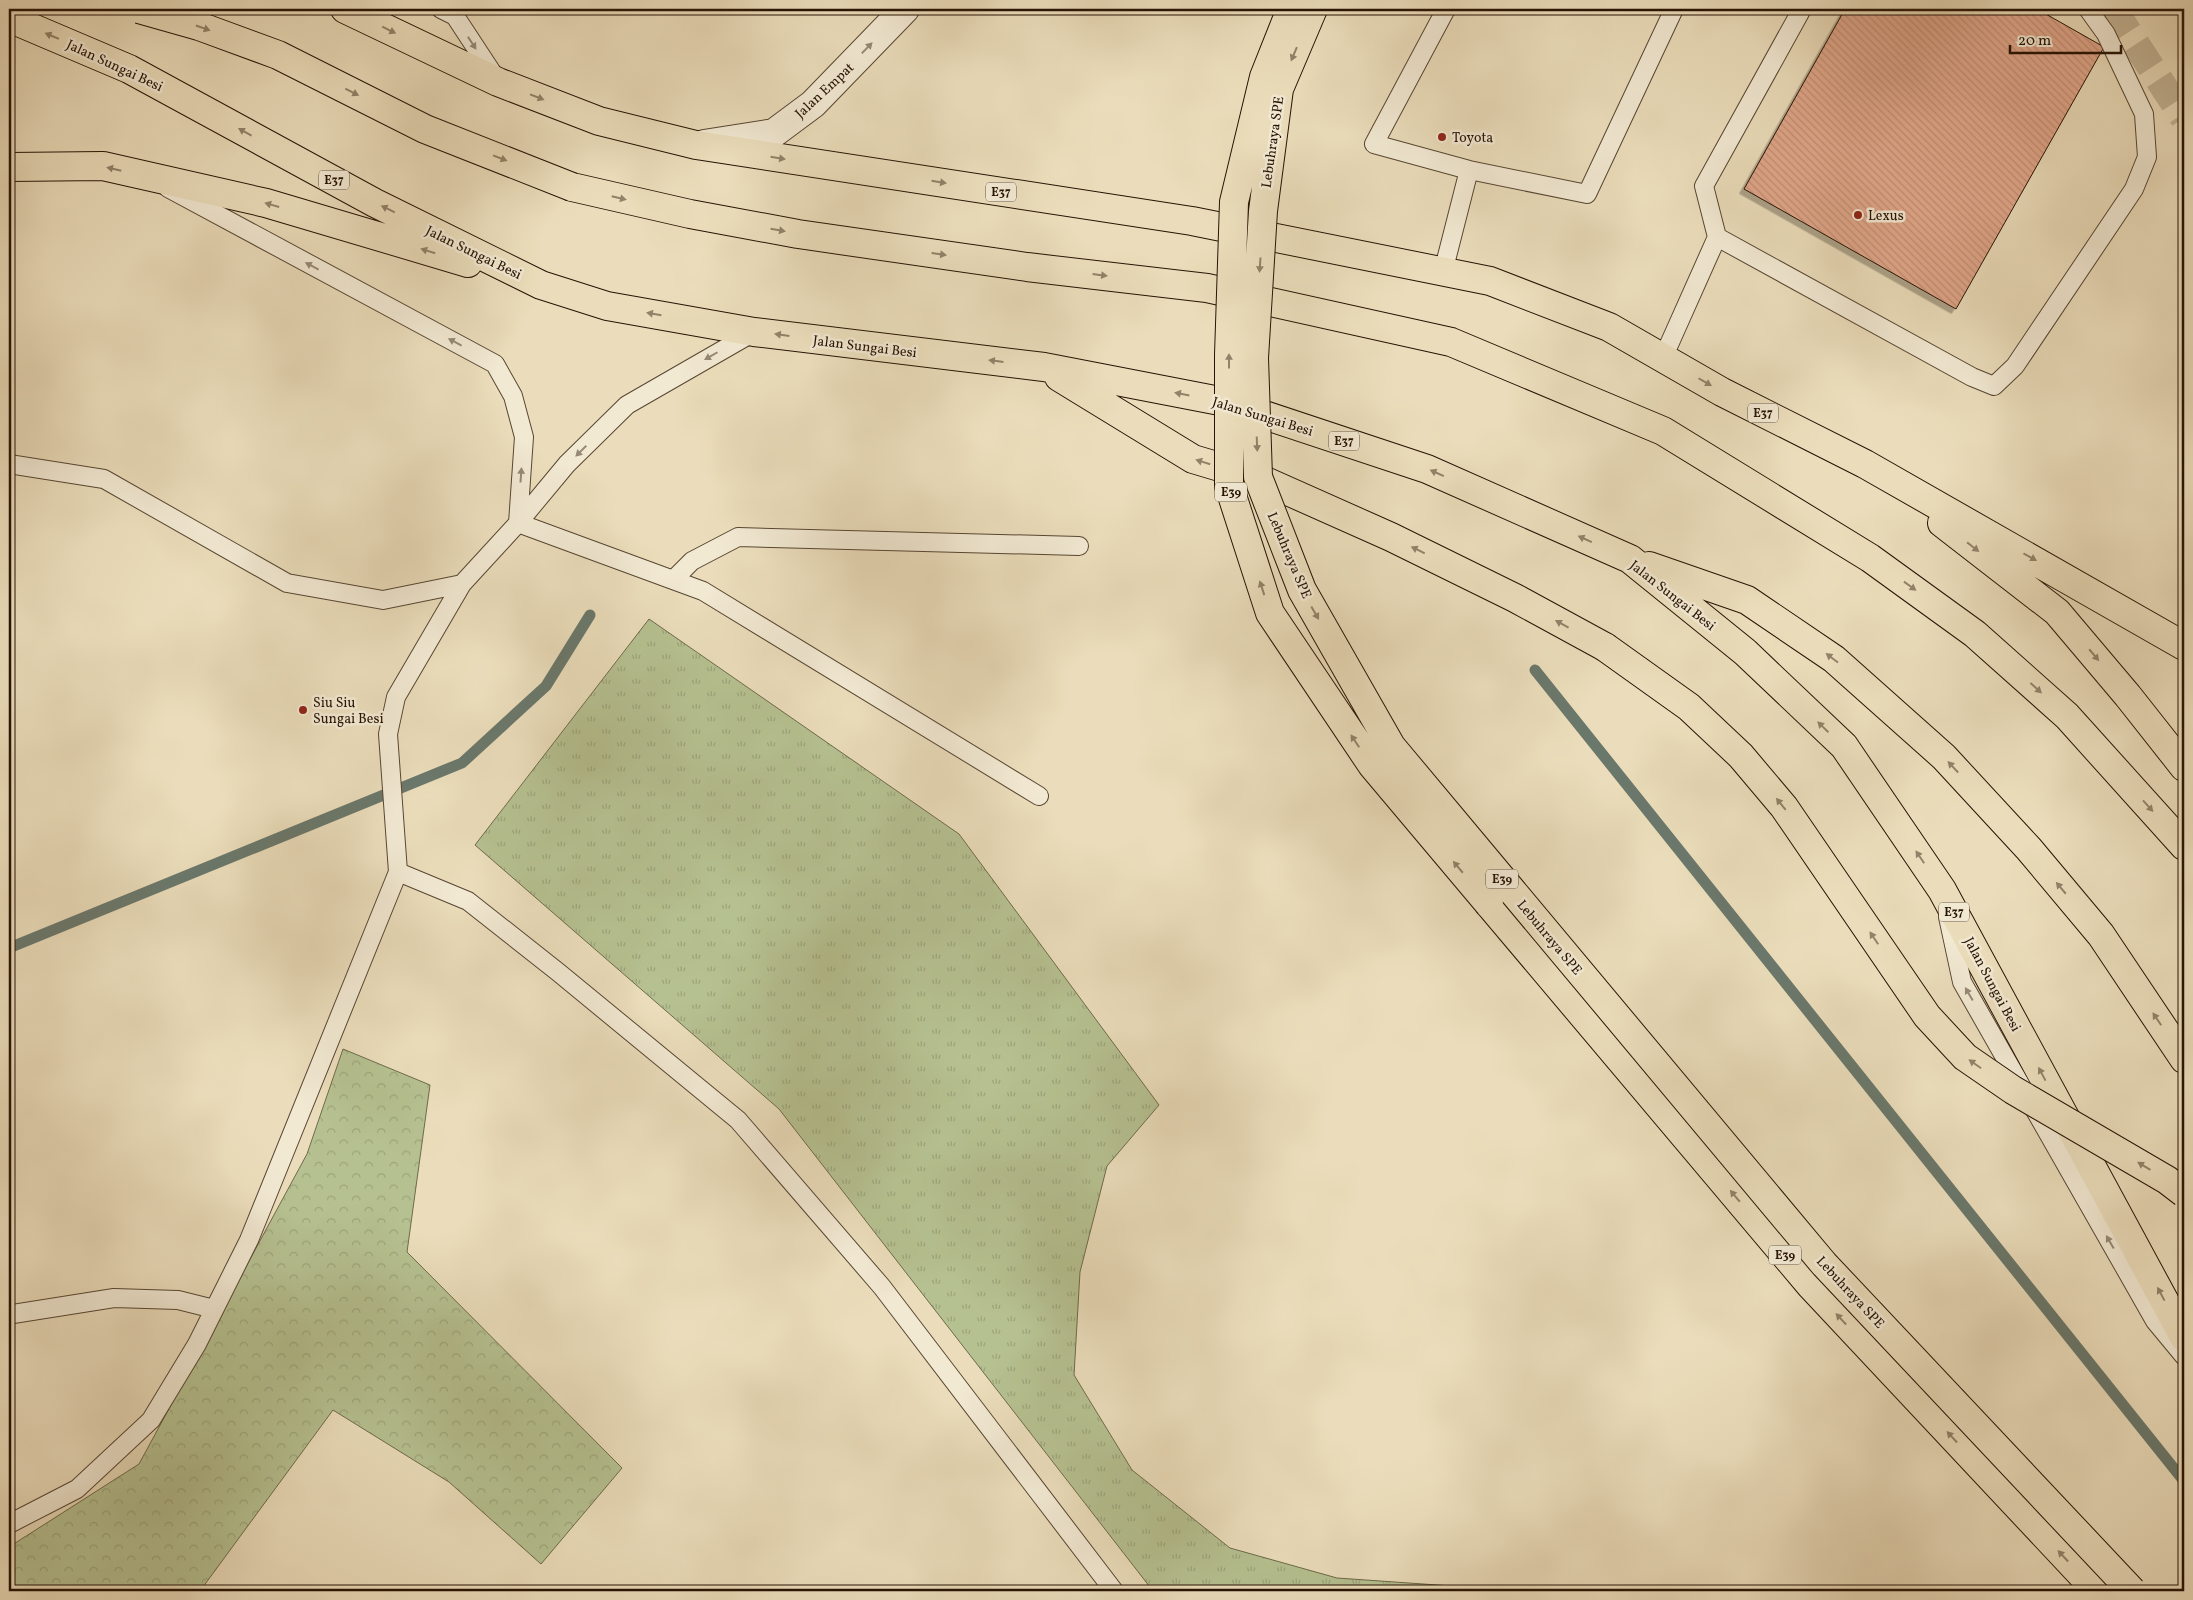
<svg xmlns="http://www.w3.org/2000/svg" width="2193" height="1600" viewBox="0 0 2193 1600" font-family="Vollkorn,serif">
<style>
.grass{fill:url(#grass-tufts);stroke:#6e6a4a}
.forest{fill:url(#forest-crowns);stroke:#6e6a4a}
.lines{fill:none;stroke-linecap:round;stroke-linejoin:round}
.stream{stroke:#6a786c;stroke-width:11}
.building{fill:url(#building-back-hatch);stroke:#261304;filter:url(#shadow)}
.highway-tunnel{stroke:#c4b596;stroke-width:28;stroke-dasharray:28 14;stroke-linecap:butt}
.lane-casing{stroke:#574632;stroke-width:20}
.street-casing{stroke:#574632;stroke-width:30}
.primary-casing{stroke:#261304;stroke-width:30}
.highway-casing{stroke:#261304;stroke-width:30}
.lane{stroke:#f2e9d3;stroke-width:18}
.street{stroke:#f2e9d3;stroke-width:28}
.primary{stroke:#ebddbb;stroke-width:28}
.highway{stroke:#ebddbb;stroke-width:28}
.primary-bridge-casing{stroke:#261304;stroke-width:30;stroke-linecap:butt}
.highway-bridge-casing{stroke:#261304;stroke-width:30;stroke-linecap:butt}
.primary-bridge{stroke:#ebddbb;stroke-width:28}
.highway-bridge{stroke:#ebddbb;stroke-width:28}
.oneway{fill:#928269}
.oneway2{fill:#968976}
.poi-dot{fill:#8f2418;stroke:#f2e9d3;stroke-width:2}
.labels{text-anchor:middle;stroke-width:5;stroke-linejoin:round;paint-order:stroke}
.shield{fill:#f2e9d3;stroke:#635342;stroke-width:1}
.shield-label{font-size:12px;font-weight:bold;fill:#261304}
.street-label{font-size:14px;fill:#261304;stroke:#f2e9d3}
.poi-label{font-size:14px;fill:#261304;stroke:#f2e9d3;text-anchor:start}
</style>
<defs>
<pattern id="grass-tufts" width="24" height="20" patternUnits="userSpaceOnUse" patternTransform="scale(1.25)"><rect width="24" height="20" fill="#b6c191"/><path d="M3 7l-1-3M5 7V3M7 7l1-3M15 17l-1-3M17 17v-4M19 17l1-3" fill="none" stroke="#9ca57b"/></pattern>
<pattern id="forest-crowns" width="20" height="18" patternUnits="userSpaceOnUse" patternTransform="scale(1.25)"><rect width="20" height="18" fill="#b6c191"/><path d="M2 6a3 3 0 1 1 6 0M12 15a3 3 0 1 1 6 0" fill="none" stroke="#9ca57b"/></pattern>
<pattern id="building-back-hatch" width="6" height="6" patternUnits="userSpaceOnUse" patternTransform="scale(1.25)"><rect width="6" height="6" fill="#e1a78b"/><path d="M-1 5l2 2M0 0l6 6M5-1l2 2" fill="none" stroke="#c18f76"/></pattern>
<filter id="shadow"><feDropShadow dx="-4.5" dy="4.5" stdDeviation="0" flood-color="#0004"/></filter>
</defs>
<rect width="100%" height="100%" fill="#ebddbb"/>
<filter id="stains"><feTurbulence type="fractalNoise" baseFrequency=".004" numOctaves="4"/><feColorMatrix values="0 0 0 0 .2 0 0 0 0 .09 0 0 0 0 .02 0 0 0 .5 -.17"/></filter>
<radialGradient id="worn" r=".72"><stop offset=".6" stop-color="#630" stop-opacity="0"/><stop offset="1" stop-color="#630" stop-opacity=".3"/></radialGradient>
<!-- grass -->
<path class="grass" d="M 649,619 L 959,834 L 1159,1105 L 1107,1166 L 1080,1272 L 1074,1375 L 1132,1470 L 1230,1548 L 1337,1578 L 1524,1591 L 1153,1591 L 779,1109 L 475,845 Z"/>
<!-- forest -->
<path class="forest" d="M 343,1049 L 430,1085 L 407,1252 L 622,1468 L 541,1564 L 449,1482 L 333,1410 L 200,1591 L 9,1591 L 9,1547 L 139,1464 L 307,1154 Z"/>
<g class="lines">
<!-- stream -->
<path class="stream" d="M 1535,670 L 2184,1481
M 9,948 L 462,763 L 546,686 L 590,615"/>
</g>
<!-- building -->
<path class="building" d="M 1845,9 L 2037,9 L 2104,47 L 1956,309 L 1744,189 Z"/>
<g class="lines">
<!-- highway-tunnel -->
<path class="highway-tunnel" d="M 2113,9 L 2184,118"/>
<!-- lane casing -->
<g class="lane-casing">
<path id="lane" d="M 441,9 L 455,16 L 497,80
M 1446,9 L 1374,144 L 1469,170 L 1587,194 L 1674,9
M 168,188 L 495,364 L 513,396 L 524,437 L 518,523
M 1717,237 L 1972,377 L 1994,386 L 2015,366 L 2134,189 L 2147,157 L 2144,114 L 2106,34 L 2088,9
M 1443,272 L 1469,170
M 1663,358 L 1717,237 L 1704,186 L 1802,9
M 9,464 L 104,479 L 287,583 L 383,600 L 462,584
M 518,523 L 703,591 L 1039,796
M 673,580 L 692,561 L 738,537 L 1079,546
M 398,872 L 468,901 L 558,972 L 738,1120 L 882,1287 L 1114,1591
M 1948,917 L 1962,982 L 2155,1321 L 2184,1356
M 13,1314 L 114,1298 L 178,1300 L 214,1309
M 9,1524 L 77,1489 L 151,1420 L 197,1344 L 249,1240 L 398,872 L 388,734 L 396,697 L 462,584 L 518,523 L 567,464 L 627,405 L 754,332"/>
</g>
<!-- street casing -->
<g class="street-casing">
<path id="street" d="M 704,144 L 774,133 L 813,104 L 905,9"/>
</g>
<!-- primary casing -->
<g class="primary-casing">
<path id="primary" d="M 345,9 L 498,82 L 599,121 L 696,145 L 1192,221 L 1490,281 L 1609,327 L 1722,392 L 1865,464 L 2184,646
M 9,18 L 129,69 L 375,203 L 541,285 L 607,306 L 754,332 L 1044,367 L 1225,402 L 1427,469 L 1630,559 L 1745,652 L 1844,746 L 1942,890 L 2184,1337
M 9,167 L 103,166 L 266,203 L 468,263
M 572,187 L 690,214 L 798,234 L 1027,267 L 1207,288 L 1451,342 L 1663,431 L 1870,558 L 1975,634 L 2067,716 L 2184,846
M 1059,377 L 1193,459 L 1263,480 L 1391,537 L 1515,598 L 1605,647
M 1942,523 L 2057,612 L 2128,696 L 2184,767
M 1649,566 L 1747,600 L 1834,659 L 1944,757 L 2029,849 L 2101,935 L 2184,1059"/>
</g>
<!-- highway casing -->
<g class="highway-casing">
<path id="highway" d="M 1489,904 L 1811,1286 L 2097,1591"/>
</g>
<!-- lane -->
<use href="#lane" class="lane"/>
<!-- street -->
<use href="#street" class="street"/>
<!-- primary -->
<use href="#primary" class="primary"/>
<!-- highway -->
<use href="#highway" class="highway"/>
<!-- primary-bridge casing -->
<g class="primary-bridge-casing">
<path id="primary-bridge" d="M 139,9 L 199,26 L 278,55 L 425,129 L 572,187
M 1605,647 L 1689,707 L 1741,756 L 1784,807 L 1927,1016 L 1965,1057 L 2013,1090 L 2167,1180 L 2184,1193"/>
</g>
<!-- highway-bridge casing -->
<g class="highway-bridge-casing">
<path id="highway-bridge" d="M 1291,9 L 1264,77 L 1234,202 L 1229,355 L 1229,486 L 1270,613 L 1372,765 L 1489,904
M 1313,9 L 1279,89 L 1263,211 L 1254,358 L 1258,477 L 1302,590 L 1391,746 L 1824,1264 L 2132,1591"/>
</g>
<!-- primary-bridge -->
<use href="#primary-bridge" class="primary-bridge"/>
<!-- highway-bridge -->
<use href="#highway-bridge" class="highway-bridge"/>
</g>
<!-- one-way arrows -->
<defs><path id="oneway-solid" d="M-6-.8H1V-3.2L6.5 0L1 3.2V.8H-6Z" transform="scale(1.25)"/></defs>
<g class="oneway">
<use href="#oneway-solid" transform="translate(203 28) rotate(19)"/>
<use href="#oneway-solid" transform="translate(389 30) rotate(26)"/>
<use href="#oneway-solid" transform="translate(52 36) rotate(-157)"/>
<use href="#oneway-solid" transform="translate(1294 54) rotate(113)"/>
<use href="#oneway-solid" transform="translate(352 92) rotate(27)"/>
<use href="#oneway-solid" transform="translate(537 97) rotate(21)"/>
<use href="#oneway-solid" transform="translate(245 132) rotate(-151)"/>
<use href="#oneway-solid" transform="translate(500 158) rotate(21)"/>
<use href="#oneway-solid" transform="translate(778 158) rotate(9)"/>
<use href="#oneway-solid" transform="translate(114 169) rotate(-167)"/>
<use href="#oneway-solid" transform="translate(939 182) rotate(9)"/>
<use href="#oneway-solid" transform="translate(619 198) rotate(13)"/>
<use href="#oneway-solid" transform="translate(272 205) rotate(-164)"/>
<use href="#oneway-solid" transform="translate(388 209) rotate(-154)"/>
<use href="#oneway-solid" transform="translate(778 230) rotate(10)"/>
<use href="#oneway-solid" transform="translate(428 251) rotate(-163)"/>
<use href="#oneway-solid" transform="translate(939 254) rotate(8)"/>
<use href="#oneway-solid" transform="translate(1260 265) rotate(94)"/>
<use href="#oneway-solid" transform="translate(1100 275) rotate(7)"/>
<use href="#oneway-solid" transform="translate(654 314) rotate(-170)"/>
<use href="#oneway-solid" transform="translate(782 335) rotate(-172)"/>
<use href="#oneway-solid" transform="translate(996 361) rotate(-173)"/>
<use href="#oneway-solid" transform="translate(1229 361) rotate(-90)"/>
<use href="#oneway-solid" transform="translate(1705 382) rotate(30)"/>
<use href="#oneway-solid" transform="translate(1182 394) rotate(-169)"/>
<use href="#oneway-solid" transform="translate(1257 444) rotate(88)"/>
<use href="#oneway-solid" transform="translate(1203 462) rotate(-163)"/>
<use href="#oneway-solid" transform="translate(1437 473) rotate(-156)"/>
<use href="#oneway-solid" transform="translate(1585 539) rotate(-156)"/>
<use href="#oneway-solid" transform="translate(1973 547) rotate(38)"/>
<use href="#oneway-solid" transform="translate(1418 550) rotate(-154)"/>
<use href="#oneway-solid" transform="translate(2030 557) rotate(29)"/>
<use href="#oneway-solid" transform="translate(1910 586) rotate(36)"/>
<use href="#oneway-solid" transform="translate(1262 588) rotate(-108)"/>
<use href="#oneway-solid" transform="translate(1315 613) rotate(60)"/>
<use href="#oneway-solid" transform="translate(1562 624) rotate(-151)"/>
<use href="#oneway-solid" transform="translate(2094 655) rotate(50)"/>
<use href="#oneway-solid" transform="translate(1832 658) rotate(-143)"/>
<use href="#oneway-solid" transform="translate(2036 688) rotate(42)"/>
<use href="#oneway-solid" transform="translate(1823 727) rotate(-136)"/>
<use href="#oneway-solid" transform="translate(1355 741) rotate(-124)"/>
<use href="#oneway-solid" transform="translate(1953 767) rotate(-133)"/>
<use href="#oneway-solid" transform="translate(1781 804) rotate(-129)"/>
<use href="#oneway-solid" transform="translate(2148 806) rotate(48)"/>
<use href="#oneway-solid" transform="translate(1920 857) rotate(-124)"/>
<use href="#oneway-solid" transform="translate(1458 867) rotate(-130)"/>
<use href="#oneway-solid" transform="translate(2061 888) rotate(-130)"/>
<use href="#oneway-solid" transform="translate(1874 938) rotate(-124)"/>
<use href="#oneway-solid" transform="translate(2157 1019) rotate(-124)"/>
<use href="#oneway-solid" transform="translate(1975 1064) rotate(-145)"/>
<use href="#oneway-solid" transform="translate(2042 1074) rotate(-118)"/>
<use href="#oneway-solid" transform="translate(2144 1166) rotate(-149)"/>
<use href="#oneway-solid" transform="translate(1735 1196) rotate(-130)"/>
<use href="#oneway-solid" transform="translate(2161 1294) rotate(-118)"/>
<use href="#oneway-solid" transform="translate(1841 1319) rotate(-133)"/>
<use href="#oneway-solid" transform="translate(1952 1437) rotate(-133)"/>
<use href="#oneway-solid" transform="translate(2063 1556) rotate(-133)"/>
</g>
<g class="oneway2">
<use href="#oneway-solid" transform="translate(472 43) rotate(57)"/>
<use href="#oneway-solid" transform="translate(867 48) rotate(-46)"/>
<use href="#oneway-solid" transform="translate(312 266) rotate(-152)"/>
<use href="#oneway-solid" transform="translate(455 342) rotate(-152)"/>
<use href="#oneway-solid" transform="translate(711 356) rotate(150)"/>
<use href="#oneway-solid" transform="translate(581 451) rotate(135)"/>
<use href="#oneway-solid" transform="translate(521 475) rotate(-86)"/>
<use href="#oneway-solid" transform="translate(1969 994) rotate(-120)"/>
<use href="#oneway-solid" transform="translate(2110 1242) rotate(-120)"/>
</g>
<!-- markers -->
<g class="poi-dot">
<circle cx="1442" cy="137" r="5"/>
<circle cx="1858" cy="215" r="5"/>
<circle cx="303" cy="710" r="5"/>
</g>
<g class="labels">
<!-- shield labels -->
<g class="shield">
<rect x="319" y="170.5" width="30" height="19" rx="4"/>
<rect x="986" y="182.5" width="30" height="19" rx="4"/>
<rect x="1748" y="403.5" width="30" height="19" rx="4"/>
<rect x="1329" y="431.5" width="30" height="19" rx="4"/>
<rect x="1215" y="482.5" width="32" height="19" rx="4"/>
<rect x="1486" y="869.5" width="32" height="19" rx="4"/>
<rect x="1939" y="902.5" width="30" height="19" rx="4"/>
<rect x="1769" y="1245.5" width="32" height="19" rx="4"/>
</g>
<g class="shield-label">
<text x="334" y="184">E37</text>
<text x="1001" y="196">E37</text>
<text x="1763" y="417">E37</text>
<text x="1344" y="445">E37</text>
<text x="1231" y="496">E39</text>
<text x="1502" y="883">E39</text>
<text x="1954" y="916">E37</text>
<text x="1785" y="1259">E39</text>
</g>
<!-- street labels -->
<g class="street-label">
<text transform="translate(115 65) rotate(25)" y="5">Jalan Sungai Besi</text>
<text transform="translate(824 90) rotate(-43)" y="5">Jalan Empat</text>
<text transform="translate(1272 142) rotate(-82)" y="5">Lebuhraya SPE</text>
<text transform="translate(474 252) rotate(26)" y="5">Jalan Sungai Besi</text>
<text transform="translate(865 346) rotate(7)" y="5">Jalan Sungai Besi</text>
<text transform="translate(1263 416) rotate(17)" y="5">Jalan Sungai Besi</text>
<text transform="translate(1290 555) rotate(67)" y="5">Lebuhraya SPE</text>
<text transform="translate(1673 595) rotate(38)" y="5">Jalan Sungai Besi</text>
<text transform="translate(1550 937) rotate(50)" y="5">Lebuhraya SPE</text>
<text transform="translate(1993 984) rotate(62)" y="5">Jalan Sungai Besi</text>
<text transform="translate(1851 1292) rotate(47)" y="5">Lebuhraya SPE</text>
</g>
<!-- poi labels -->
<g class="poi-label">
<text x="1452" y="142">Toyota</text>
<text x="1868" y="220">Lexus</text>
<text x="313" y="707">Siu Siu<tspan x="313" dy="16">Sungai Besi</tspan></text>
</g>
</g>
<!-- margin -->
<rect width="2193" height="1600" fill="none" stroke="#ebddbb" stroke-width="30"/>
<rect x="10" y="10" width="2173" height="1580" fill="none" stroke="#261304" stroke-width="2.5"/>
<rect x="15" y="15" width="2163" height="1570" fill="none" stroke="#261304"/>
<!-- scale -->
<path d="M2010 45v8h111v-8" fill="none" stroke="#261304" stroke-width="2.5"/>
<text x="2018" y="45" font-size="15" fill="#261304" stroke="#f2e9d3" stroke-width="4" paint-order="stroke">20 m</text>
<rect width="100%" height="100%" filter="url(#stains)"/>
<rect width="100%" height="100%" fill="url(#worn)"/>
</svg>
